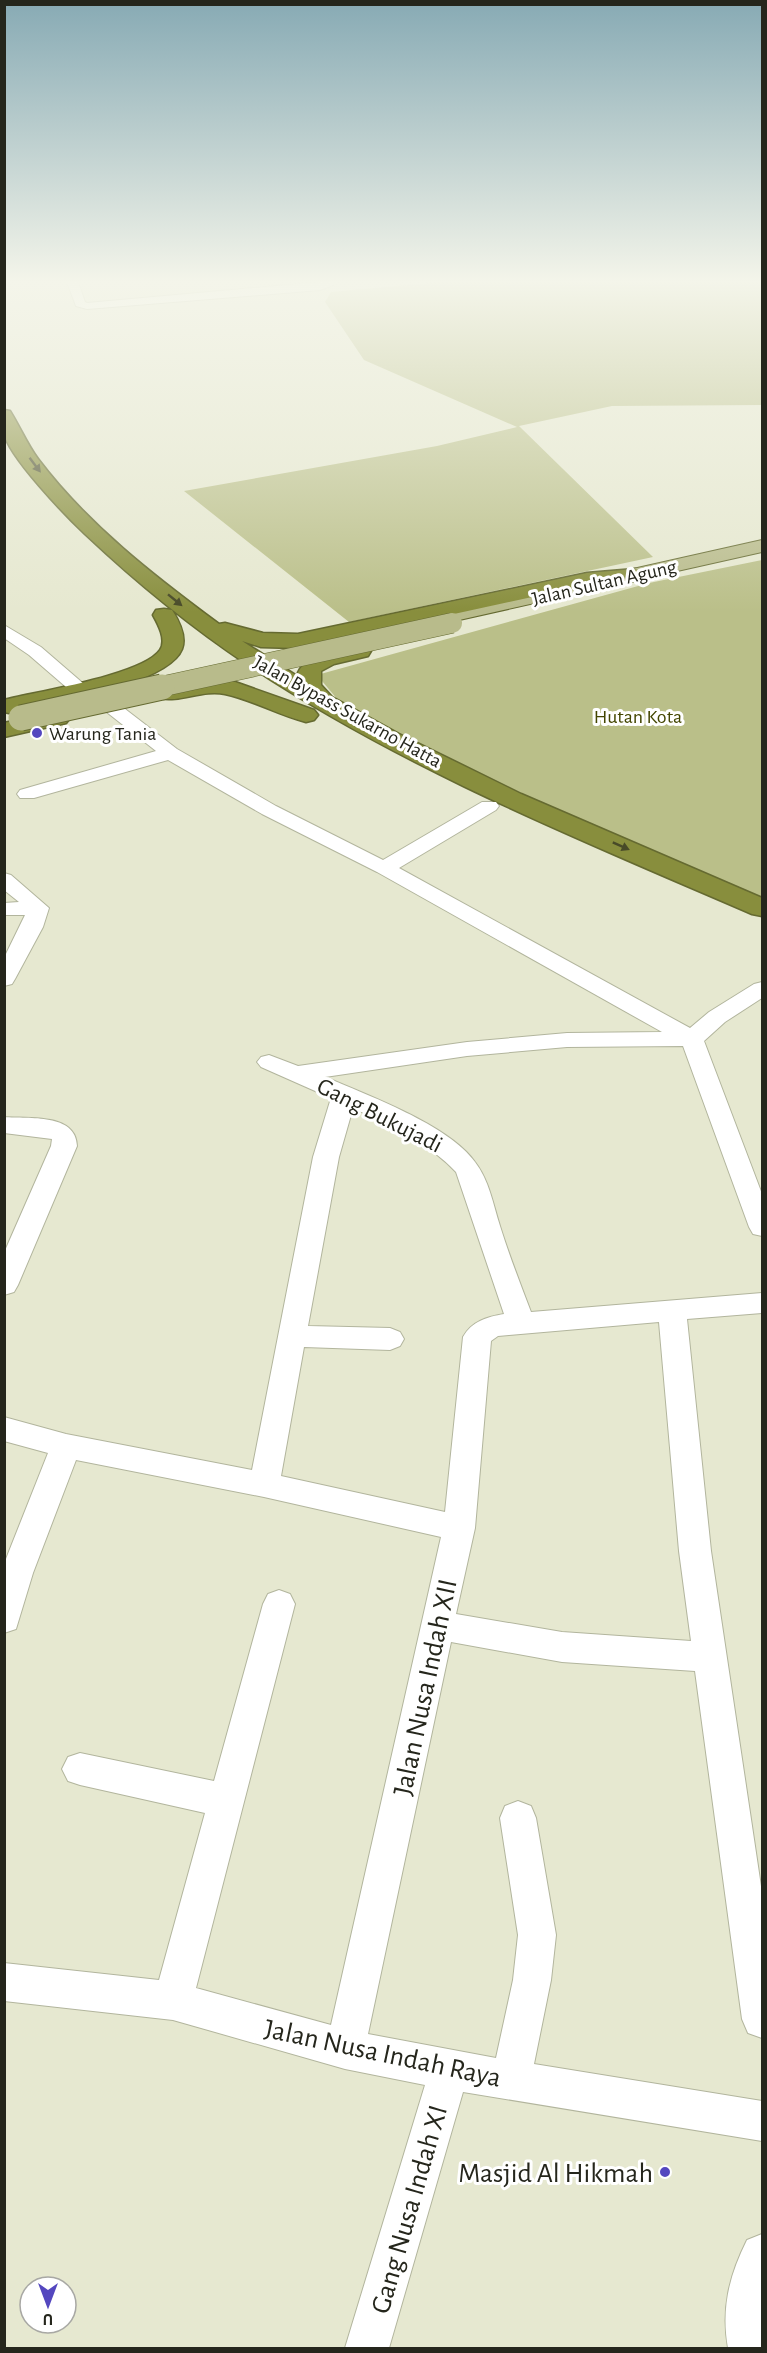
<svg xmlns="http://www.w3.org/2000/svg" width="767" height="2353" viewBox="0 0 767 2353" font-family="'Alegreya Sans',sans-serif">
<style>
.green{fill:#babf89}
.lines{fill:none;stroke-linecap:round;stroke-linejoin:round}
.minor-casing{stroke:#b2b59d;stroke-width:2}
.major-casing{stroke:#656a31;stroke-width:2}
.highway-casing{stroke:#656a31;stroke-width:3}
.minor{fill:#fff;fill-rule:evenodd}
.major{fill:#b8bb8b;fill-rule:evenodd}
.highway{fill:#888e3d;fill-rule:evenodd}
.major-bridge-far1-casing{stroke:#656a31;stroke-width:21;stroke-linecap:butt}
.major-bridge-casing{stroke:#656a31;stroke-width:27;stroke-linecap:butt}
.major-bridge-far1{stroke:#b8bb8b;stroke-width:20}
.major-bridge{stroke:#b8bb8b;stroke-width:25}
.oneway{fill:#484a28}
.poi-dot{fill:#5447bf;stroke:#fff;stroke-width:2}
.labels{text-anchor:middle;stroke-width:6;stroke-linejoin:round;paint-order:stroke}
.far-street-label{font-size:20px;fill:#25261c;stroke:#fff}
.far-park-label{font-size:20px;fill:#434601;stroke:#fff}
.far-poi-label{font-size:20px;fill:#25261c;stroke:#fff;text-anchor:start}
.street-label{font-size:24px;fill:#25261c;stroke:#fff}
.near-street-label{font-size:28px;fill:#25261c;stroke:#fff}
.near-poi-label{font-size:28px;fill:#25261c;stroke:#fff;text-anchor:end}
</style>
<rect width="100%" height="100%" fill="#e6e8d0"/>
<!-- green -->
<path class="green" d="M 440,282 L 762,282 L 762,405 L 612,406 L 519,426 L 653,557 L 349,622 L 184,491 L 437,446 L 517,427 L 364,360 L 325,302 L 331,292 Z
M 762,560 L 762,908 L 426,758 L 343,706 L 317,675 L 649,583 Z"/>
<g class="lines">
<!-- minor casing -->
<g class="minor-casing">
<path id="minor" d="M 67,282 L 78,282 L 85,302 L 87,303 L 321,282 L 332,282 L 333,285 L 320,290 L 87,309 L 76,306 Z
M 4,625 L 41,647 L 85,685 L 88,689 L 85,693 L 73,693 L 29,655 L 4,638 Z
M 110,701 L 116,702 L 177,749 L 276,806 L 383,860 L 482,802 L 496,802 L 499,806 L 496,810 L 399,868 L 690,1028 L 709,1012 L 754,984 L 762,982 L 762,998 L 725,1022 L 704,1041 L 762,1194 L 762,1236 L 753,1234 L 749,1227 L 683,1046 L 567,1047 L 467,1056 L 325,1077 C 367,1095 449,1125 475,1162 C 489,1180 493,1204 500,1226 C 509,1255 520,1283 531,1312 L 762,1293 L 762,1313 L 687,1319 L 711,1551 L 762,1893 L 762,2038 L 748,2033 L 742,2019 L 695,1671 L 562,1662 L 451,1642 L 368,2034 L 496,2058 L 513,1980 L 518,1935 L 500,1818 L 505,1806 L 518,1801 L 531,1806 L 536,1818 L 556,1935 L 551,1980 L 534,2064 L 762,2101 L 762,2141 L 463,2092 L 389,2348 L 345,2348 L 425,2085 L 345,2069 L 173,2020 L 4,2001 L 4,1963 L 159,1980 L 205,1813 L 80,1785 L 68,1781 L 62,1769 L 68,1757 L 80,1753 L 214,1781 L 263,1604 L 268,1594 L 279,1590 L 290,1594 L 295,1604 L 196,1988 L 331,2025 L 441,1537 L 264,1497 L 76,1460 L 33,1573 L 16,1629 L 4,1633 L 4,1564 L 48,1453 L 4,1441 L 4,1417 L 66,1434 L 252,1470 L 313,1157 L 331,1098 L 261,1067 L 257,1062 L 261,1057 L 269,1055 L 298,1066 L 467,1042 L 567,1033 L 662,1032 L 377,872 L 262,814 L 168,760 L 34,798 L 20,798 L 17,794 L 20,790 L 156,751 L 104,710 L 101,706 L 104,702 ZM 353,1108 C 389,1125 428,1142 456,1172 L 504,1314 C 487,1317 472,1321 463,1337 L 445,1512 L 281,1476 L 304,1347 L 390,1350 L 400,1346 L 404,1339 L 400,1332 L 390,1328 L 308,1326 L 339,1157 ZM 659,1322 L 679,1551 L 691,1641 L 562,1632 L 456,1614 L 475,1528 L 491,1341 L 498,1336 L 509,1335 Z
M 4,873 L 11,875 L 49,908 L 43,927 L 15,979 L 12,984 L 4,986 L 4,958 L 25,915 L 4,915 L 4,903 L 19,902 L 4,890 Z
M 4,1117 C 29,1119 76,1113 77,1146 L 18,1285 L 14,1292 L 4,1295 L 4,1253 L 51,1146 L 52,1139 L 4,1133 Z
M 762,2234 L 762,2348 L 728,2348 C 721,2309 729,2276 747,2240 Z"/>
</g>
<!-- major casing -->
<g class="major-casing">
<path id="major" d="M 762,540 L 762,552 L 446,623 L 439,621 L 436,617 L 439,613 L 446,611 Z"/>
</g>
<!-- highway casing -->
<g class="highway-casing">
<path id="highway" d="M 4,410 L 10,411 C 20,427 27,444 38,459 C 87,524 154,576 219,624 L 225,623 L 263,633 L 298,634 L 587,573 L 635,569 L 642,571 L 645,575 L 642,579 L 635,581 L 587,585 L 298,648 L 261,647 L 242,641 L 297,676 C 302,654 348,641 368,646 L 371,651 L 368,656 L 334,664 L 321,671 L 321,685 L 332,697 L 399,734 L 521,794 L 762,898 L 762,916 L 752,914 C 581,840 404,769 248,665 C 191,627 136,582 85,534 C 67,517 8,456 4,433 C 3,426 4,417 4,410 Z
M 164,609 L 172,610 C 179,621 187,636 182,649 C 168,685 46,704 9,713 L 4,712 L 4,700 C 35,692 143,675 160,650 C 167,640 158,624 153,615 L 156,610 Z
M 207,679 L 235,682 L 314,710 L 318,715 L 314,720 L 306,722 C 278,715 253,700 225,694 C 203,689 180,703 159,698 L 156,693 L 159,688 Z
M 58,711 L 66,713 L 70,718 L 66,723 L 4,737 L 4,723 Z"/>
</g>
<!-- minor -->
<use href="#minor" class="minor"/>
<!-- major -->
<use href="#major" class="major"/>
<!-- highway -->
<use href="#highway" class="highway"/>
<!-- major-bridge-far1 casing -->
<g class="major-bridge-far1-casing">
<path id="major-bridge-far1" d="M 155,688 L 452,623"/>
</g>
<!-- major-bridge casing -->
<g class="major-bridge-casing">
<path id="major-bridge" d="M 21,718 L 162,687"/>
</g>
<!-- major-bridge-far1 -->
<use href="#major-bridge-far1" class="major-bridge-far1"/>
<!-- major-bridge -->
<use href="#major-bridge" class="major-bridge"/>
</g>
<!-- one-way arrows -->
<defs><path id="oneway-solid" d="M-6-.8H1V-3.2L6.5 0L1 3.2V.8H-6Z" transform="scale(1.5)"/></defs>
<g class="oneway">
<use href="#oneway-solid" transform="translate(35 465) rotate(53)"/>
<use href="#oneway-solid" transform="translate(175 600) rotate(39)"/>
<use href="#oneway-solid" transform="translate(621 846) rotate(24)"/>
</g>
<!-- sky -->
<linearGradient id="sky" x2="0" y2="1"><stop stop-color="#87aab4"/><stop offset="0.46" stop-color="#f4f5ea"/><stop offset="1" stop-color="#f4f5ea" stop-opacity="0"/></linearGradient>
<rect width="767" height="612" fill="url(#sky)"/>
<!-- markers -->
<g class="poi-dot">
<circle cx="37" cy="733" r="6"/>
<circle cx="665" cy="2172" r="6"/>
</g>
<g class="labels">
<!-- far-street labels -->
<g class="far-street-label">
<text transform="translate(604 582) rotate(-13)" y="7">Jalan Sultan Agung</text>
<text transform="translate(348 711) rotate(29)" y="7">Jalan Bypass Sukarno Hatta</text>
</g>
<!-- far-park labels -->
<g class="far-park-label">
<text x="638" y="723">Hutan Kota</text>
</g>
<!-- far-poi labels -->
<g class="far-poi-label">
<text x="49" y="740">Warung Tania</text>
</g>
<!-- street labels -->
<g class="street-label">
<text transform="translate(380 1115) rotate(27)" y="8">Gang Bukujadi</text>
</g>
<!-- near-street labels -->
<g class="near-street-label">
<text transform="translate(424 1687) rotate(-78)" y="10">Jalan Nusa Indah XII</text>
<text transform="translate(383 2052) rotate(12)" y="10">Jalan Nusa Indah Raya</text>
<text transform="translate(408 2209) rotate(-74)" y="10">Gang Nusa Indah XI</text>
</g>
<!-- near-poi labels -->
<g class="near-poi-label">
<text x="653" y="2182">Masjid Al Hikmah</text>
</g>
</g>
<!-- border -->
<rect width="767" height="2353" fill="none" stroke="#25261c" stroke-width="12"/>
<!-- north arrow -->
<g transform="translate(48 2305) rotate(180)"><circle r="28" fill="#ffffff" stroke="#a8a8a4" stroke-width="1.5"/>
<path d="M0-4.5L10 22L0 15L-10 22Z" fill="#5447bf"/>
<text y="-9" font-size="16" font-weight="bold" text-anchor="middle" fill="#25261c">U</text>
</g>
</svg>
